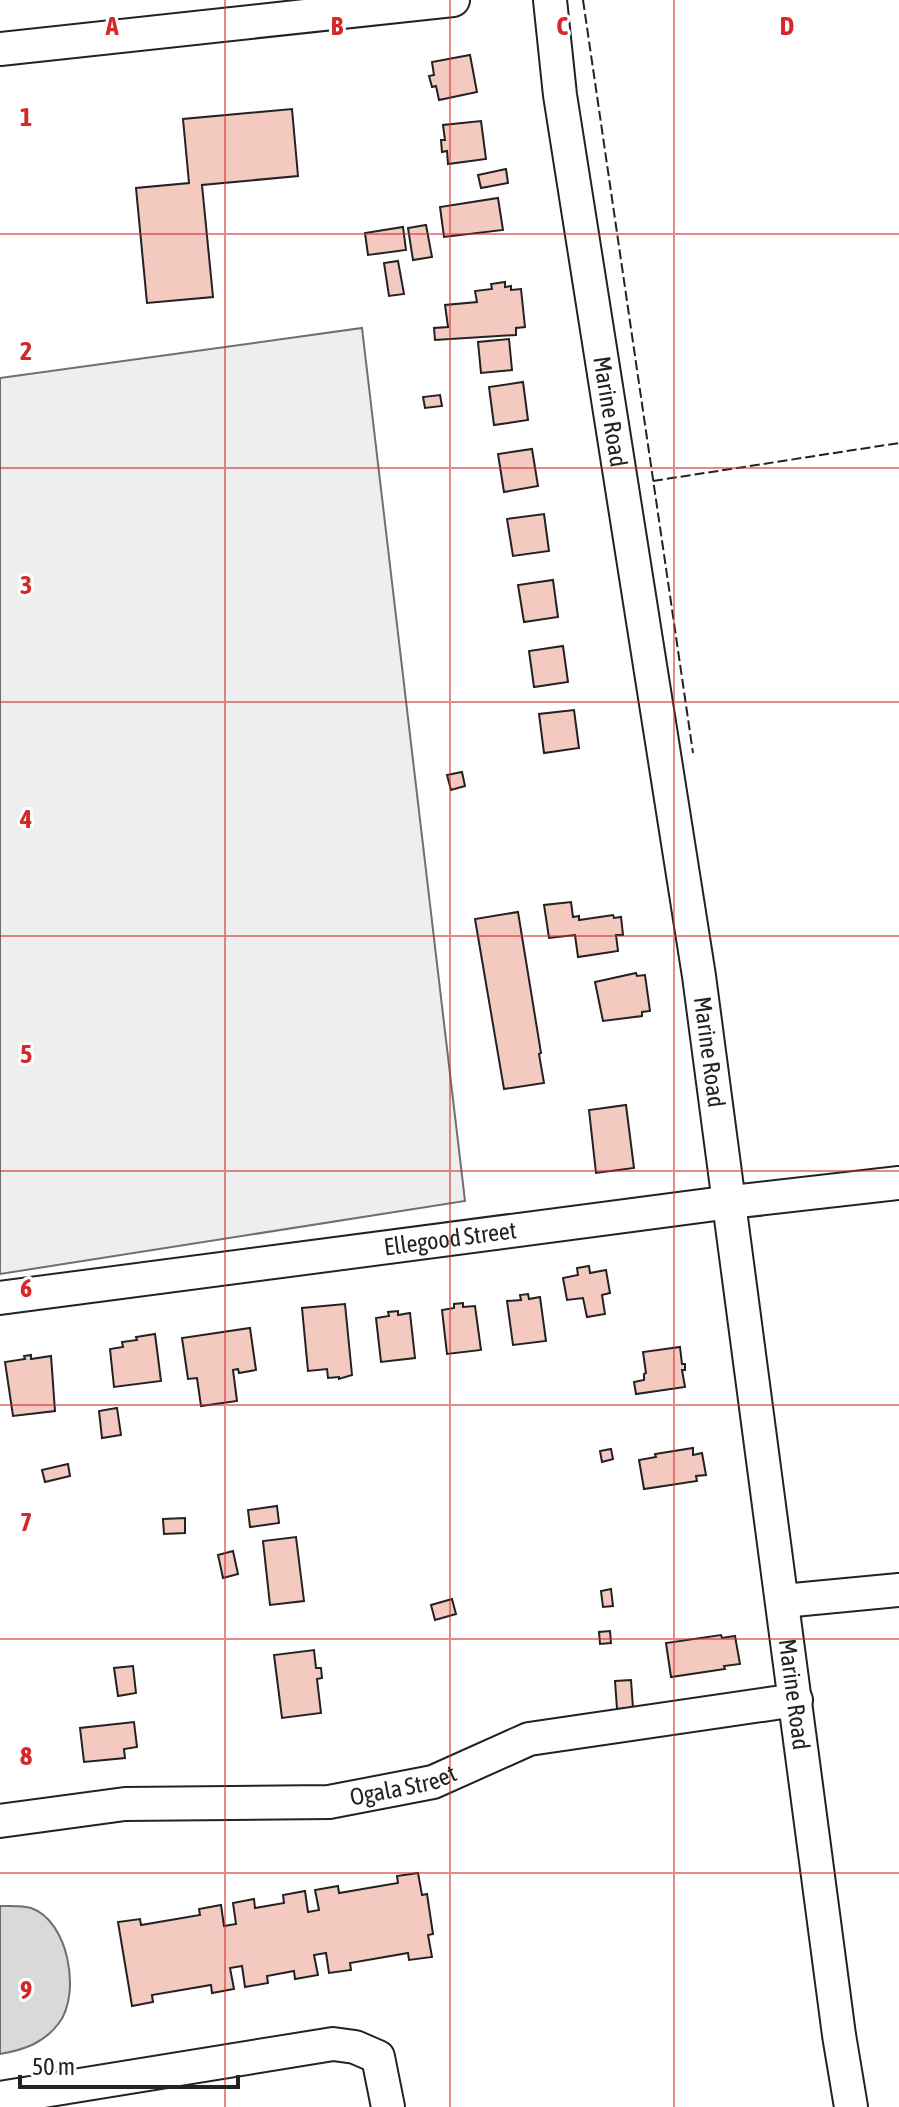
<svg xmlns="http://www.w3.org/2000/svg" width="899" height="2107" viewBox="0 0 899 2107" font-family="'Asap Condensed',sans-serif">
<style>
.green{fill:#eee;stroke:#6f6f6f;stroke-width:2}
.water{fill:#d9d9d9;stroke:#6f6f6f;stroke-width:2}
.building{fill:#f3c9c0;stroke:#222;stroke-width:2}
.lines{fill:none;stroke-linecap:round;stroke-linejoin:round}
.minor-casing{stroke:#222;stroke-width:36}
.minor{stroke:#fff;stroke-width:32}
.fence{stroke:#222;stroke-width:2;stroke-dasharray:10 4;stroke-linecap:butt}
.grid{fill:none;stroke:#d62828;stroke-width:2;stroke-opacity:0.55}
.labels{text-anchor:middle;stroke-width:6;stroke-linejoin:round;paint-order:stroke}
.street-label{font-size:24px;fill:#222;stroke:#fff}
.grid-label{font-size:26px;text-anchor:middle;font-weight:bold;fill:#d62828;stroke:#fff;stroke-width:6;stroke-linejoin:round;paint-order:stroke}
</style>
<rect width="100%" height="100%" fill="#fff"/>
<!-- green -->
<path class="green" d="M 362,328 L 465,1201 L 0,1274 L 0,378 Z"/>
<!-- water -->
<path class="water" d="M 0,1906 C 9,1906 22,1905 31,1908 C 69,1921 81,1994 59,2023 C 44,2043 24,2050 0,2054 Z"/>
<!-- building -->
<path class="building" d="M 470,55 L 477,92 L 439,100 L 436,86 L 432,87 L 429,76 L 434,75 L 432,62 Z
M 292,109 L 298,176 L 202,185 L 213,297 L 147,303 L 136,188 L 189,183 L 183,119 Z
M 481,121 L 486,159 L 448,164 L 447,151 L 442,152 L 441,140 L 445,140 L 443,125 Z
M 506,169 L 508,183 L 481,188 L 478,175 Z
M 498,198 L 503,230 L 444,237 L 440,207 Z
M 426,225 L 432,257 L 413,260 L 408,228 Z
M 403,227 L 406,250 L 368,255 L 365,233 Z
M 398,261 L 404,294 L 389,296 L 384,263 Z
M 505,282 L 505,287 L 511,286 L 511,290 L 521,289 L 525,327 L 516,328 L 516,335 L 435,340 L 434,328 L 448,327 L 445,305 L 477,302 L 475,291 L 492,289 L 491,284 Z
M 509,339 L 512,370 L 481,373 L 478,342 Z
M 523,382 L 528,420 L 494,425 L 489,387 Z
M 440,395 L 442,406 L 425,408 L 423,397 Z
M 532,449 L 538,486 L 504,492 L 498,454 Z
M 544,514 L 549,551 L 513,556 L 507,519 Z
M 553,580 L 558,617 L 524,622 L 518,585 Z
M 563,646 L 568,682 L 534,687 L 529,651 Z
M 574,710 L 579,748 L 544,753 L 539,714 Z
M 462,772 L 465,786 L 451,790 L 447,775 Z
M 571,902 L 573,917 L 579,916 L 579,920 L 613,915 L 614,918 L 621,917 L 623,935 L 616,935 L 618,951 L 578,957 L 575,935 L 549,938 L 544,905 Z
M 518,912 L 541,1053 L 539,1054 L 544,1083 L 504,1089 L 475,919 Z
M 636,973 L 637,976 L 645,975 L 650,1011 L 642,1012 L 642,1016 L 603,1021 L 595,982 Z
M 626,1105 L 634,1168 L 596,1173 L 589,1110 Z
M 589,1266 L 590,1273 L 606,1270 L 610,1293 L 602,1295 L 605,1314 L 587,1317 L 583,1298 L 567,1300 L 563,1278 L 578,1275 L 577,1268 Z
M 528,1294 L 529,1299 L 540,1297 L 546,1341 L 513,1345 L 507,1301 L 521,1300 L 520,1295 Z
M 463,1303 L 463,1307 L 475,1306 L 481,1350 L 447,1354 L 442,1310 L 454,1308 L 454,1304 Z
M 345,1304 L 352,1375 L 339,1379 L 339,1377 L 328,1378 L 327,1369 L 308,1371 L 302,1308 Z
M 398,1311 L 398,1315 L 410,1313 L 415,1358 L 381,1362 L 376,1318 L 389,1316 L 388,1312 Z
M 250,1328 L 256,1370 L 239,1373 L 238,1369 L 233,1370 L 237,1401 L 201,1406 L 197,1378 L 188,1379 L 182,1338 Z
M 155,1334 L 161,1381 L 114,1387 L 110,1349 L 123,1347 L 122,1342 L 137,1340 L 136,1337 Z
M 680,1347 L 682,1364 L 685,1364 L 685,1370 L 682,1370 L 685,1387 L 636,1394 L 634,1382 L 644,1380 L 644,1374 L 646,1373 L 643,1352 Z
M 31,1355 L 31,1359 L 51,1356 L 55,1411 L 13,1416 L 5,1362 L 25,1359 L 24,1356 Z
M 117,1408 L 121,1435 L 102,1438 L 99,1411 Z
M 693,1448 L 693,1455 L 702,1453 L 706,1475 L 696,1476 L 697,1481 L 644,1489 L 639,1460 L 656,1457 L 655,1454 Z
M 611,1449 L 613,1459 L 602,1462 L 600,1451 Z
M 68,1464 L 70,1476 L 45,1482 L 42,1470 Z
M 277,1506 L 279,1523 L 250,1527 L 248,1510 Z
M 185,1518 L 185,1533 L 164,1534 L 163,1519 Z
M 296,1537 L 304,1601 L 270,1605 L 263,1541 Z
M 233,1551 L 238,1574 L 223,1578 L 218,1555 Z
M 611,1589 L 613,1606 L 603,1607 L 601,1591 Z
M 452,1599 L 456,1614 L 435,1620 L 431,1605 Z
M 610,1631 L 611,1643 L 600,1644 L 599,1632 Z
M 721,1635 L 722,1638 L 735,1636 L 740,1664 L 724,1666 L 725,1669 L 671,1677 L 666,1643 Z
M 314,1650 L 316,1668 L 321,1668 L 322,1678 L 317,1679 L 321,1713 L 282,1718 L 274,1655 Z
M 133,1666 L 136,1693 L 118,1696 L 114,1668 Z
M 631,1680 L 633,1708 L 617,1709 L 615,1681 Z
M 134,1722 L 137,1747 L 124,1749 L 125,1758 L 84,1762 L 80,1728 Z
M 418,1873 L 422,1895 L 427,1894 L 433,1934 L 428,1935 L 432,1957 L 409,1960 L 408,1953 L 350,1963 L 351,1970 L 329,1973 L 326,1953 L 314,1955 L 318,1975 L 295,1979 L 294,1971 L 267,1976 L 268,1983 L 245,1987 L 242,1966 L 230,1968 L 234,1989 L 212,1993 L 211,1985 L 152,1995 L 153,2002 L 132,2006 L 118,1922 L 140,1919 L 141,1925 L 200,1915 L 199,1909 L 221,1905 L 224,1926 L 236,1924 L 233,1903 L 254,1899 L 255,1908 L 284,1903 L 283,1895 L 305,1891 L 308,1912 L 319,1910 L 315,1890 L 338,1886 L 339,1893 L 398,1883 L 397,1876 Z"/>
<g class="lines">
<!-- minor casing -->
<g class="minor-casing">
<g id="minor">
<path id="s1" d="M 550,0 L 560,95 L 699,976 L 839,2035 L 851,2107"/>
<path d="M 0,49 L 453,0"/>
<path id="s2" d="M 0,1298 L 731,1202 L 899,1183"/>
<path d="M 783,1601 L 899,1590"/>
<path id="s3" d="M 0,1821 L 125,1804 L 329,1802 L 433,1782 L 529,1739 L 796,1700"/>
<path d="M 0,2098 L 333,2044 L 355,2047 L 378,2057 L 388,2107"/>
</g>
</g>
<!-- minor -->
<use href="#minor" class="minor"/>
<!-- fence -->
<path class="fence" d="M 583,0 L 693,753
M 653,481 L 899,443"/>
</g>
<!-- grid -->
<path class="grid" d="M 225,0 L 225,2107M 450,0 L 450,2107M 674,0 L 674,2107M 0,234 L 899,234M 0,468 L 899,468M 0,702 L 899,702M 0,936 L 899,936M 0,1171 L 899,1171M 0,1405 L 899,1405M 0,1639 L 899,1639M 0,1873 L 899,1873"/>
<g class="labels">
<!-- street labels -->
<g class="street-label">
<text dy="8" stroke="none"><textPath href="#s1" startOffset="416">Marine Road</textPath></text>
<text dy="8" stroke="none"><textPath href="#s1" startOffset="1064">Marine Road</textPath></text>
<text dy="8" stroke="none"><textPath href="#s2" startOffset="454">Ellegood Street</textPath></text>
<text dy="8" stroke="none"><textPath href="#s1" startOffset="1712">Marine Road</textPath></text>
<text dy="8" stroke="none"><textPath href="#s3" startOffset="406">Ogala Street</textPath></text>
</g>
</g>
<g class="grid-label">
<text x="112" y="35">A</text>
<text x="337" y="35">B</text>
<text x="562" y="35">C</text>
<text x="787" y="35">D</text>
<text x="26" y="126">1</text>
<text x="26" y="360">2</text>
<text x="26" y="594">3</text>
<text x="26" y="828">4</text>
<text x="26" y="1063">5</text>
<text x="26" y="1297">6</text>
<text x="26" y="1531">7</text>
<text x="26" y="1765">8</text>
<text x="26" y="1999">9</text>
</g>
<!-- scale -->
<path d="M20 2075v12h218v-12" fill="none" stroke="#222222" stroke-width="4"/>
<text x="32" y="2075" font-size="24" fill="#222222" stroke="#ffffff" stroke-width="6" paint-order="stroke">50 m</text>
</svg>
